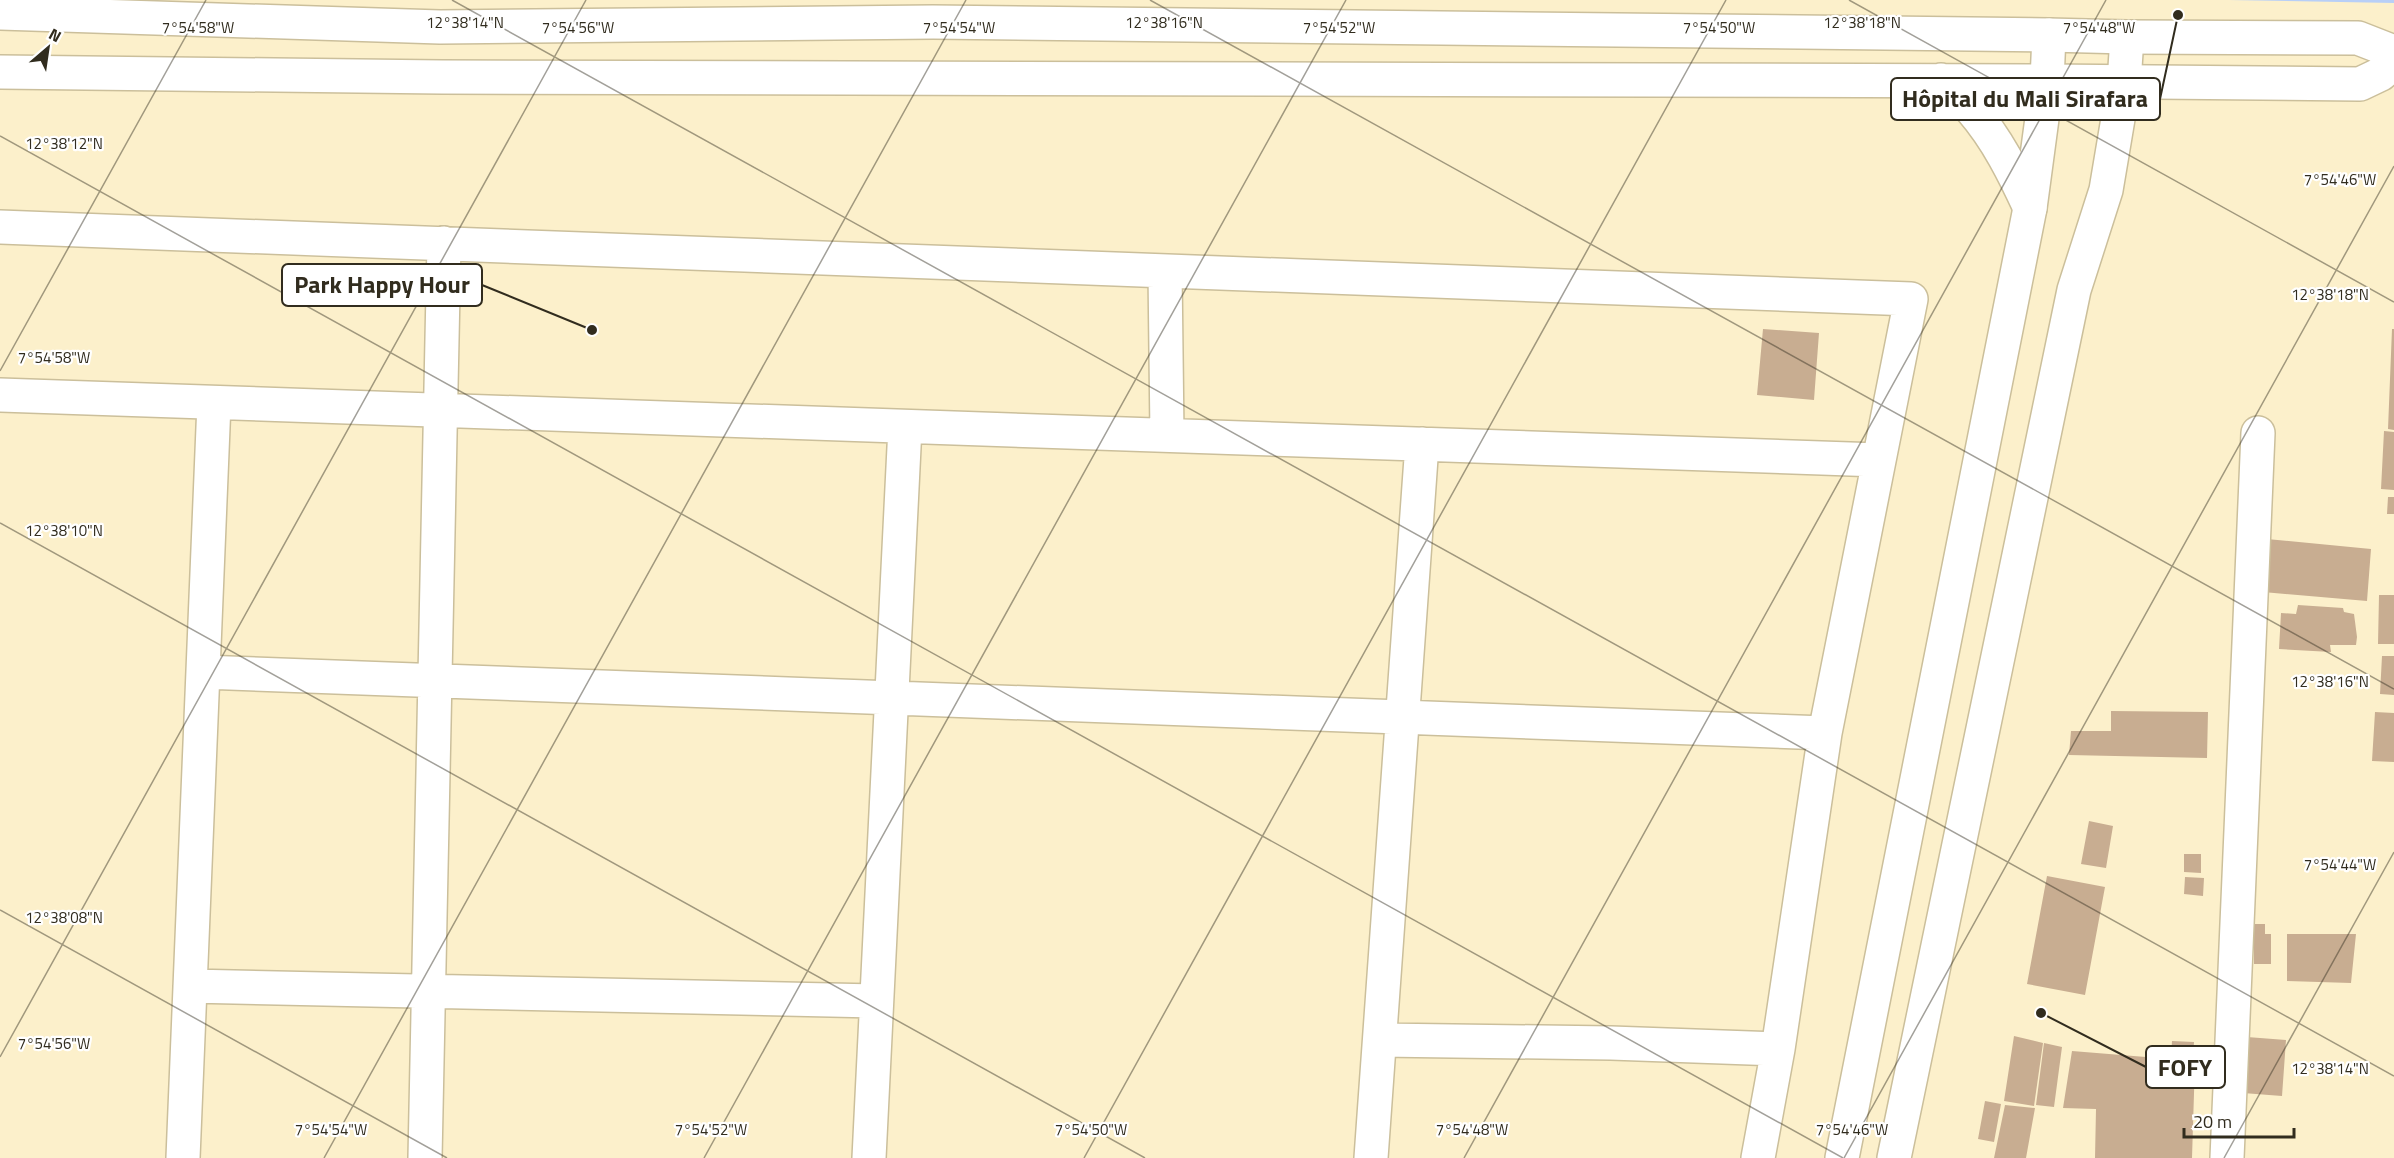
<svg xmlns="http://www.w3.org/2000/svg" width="2394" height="1158" viewBox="0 0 2394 1158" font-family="'Titillium Web',sans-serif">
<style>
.water{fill:#b8cff7}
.building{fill:#c8ad91}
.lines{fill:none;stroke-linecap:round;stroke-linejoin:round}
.minor-casing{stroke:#cbbf9b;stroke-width:36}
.tertiary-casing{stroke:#cbbf9b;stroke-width:36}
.secondary-casing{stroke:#cbbf9b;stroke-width:36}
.minor{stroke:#fff;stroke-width:33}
.tertiary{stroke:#fff;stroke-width:33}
.secondary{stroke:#fff;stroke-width:33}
.ticks{fill:none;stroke:#312c1e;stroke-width:1.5;stroke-opacity:0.45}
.ticks-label{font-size:15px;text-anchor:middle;fill:#312c1e;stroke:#fff;stroke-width:4.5;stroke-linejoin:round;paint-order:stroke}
.leader{fill:none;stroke:#312c1e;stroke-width:2}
.callout-dot{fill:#312c1e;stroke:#fff;stroke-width:2}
.callout{fill:#fff;stroke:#312c1e;stroke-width:2}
.callout-label{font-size:24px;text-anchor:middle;font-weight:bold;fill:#312c1e}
</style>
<rect width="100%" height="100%" fill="#fcf0cb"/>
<!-- water -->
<path class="water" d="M 2229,0 L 2394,0 L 2394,3 Z"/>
<!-- building -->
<path class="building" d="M 1763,329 L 1819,333 L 1814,400 L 1757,395 Z
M 2392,329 L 2394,329 L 2394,430 L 2388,429 Z
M 2384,431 L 2394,432 L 2394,490 L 2381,489 Z
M 2388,497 L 2394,497 L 2394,514 L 2387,514 Z
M 2267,539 L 2371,549 L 2367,601 L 2263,592 Z
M 2379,595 L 2394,595 L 2394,644 L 2378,644 Z
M 2298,605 L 2343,608 L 2344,612 L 2354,614 L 2357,637 L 2356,645 L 2330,645 L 2331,652 L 2279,649 L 2281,613 L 2296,614 Z
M 2382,656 L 2394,656 L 2394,695 L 2380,694 Z
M 2111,711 L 2208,712 L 2207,758 L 2069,755 L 2071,731 L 2111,731 Z
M 2375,712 L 2394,713 L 2394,762 L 2372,761 Z
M 2089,821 L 2113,826 L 2106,868 L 2081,864 Z
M 2184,854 L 2201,854 L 2201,873 L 2184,872 Z
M 2047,876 L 2105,887 L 2085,995 L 2027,984 Z
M 2185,877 L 2204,878 L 2203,896 L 2184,894 Z
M 2254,924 L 2265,924 L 2265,934 L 2271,934 L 2271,964 L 2254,964 Z
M 2287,934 L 2356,934 L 2351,983 L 2287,981 Z
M 2014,1036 L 2043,1043 L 2034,1106 L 2004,1101 Z
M 2247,1037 L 2286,1040 L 2282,1096 L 2243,1093 Z
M 2172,1041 L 2194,1042 L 2193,1059 L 2171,1058 Z
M 2044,1043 L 2062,1047 L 2054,1107 L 2036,1105 Z
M 2072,1051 L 2195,1061 L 2192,1158 L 2095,1158 L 2096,1109 L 2063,1108 Z
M 1985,1101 L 2001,1104 L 1994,1142 L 1978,1139 Z
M 2005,1105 L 2035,1108 L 2026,1158 L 1994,1158 Z"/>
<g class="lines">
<!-- minor casing -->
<g class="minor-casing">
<path id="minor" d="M 0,227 L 1911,299 L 1825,733 L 1778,1049 L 1758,1158
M 1165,271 L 1167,435
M 0,395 L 1879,460
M 203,672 L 1825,733
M 190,986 L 876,1001
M 1380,1040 L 1611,1043 L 1778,1049
M 183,1158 L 214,403
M 425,1158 L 444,243
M 869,1158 L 905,427
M 1371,1158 L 1422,444
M 2227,1158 L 2258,433"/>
</g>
<!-- tertiary casing -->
<g class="tertiary-casing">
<path id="tertiary" d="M 1842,1158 L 2030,208 L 2047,81 L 2049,35
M 1894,1158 L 2074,290 L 2106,190 L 2124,83 L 2127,37"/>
</g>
<!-- secondary casing -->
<g class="secondary-casing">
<path id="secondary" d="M 0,13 L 440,27 L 933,22 L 2049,35 L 2127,37 L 2358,38 L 2394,52
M 0,72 L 442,77 L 2047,81 L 2360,84 L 2381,74 L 2394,63
M 1941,80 C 1951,90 1963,99 1972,110 C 1997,139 2014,173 2030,208"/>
</g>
<!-- minor -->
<use href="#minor" class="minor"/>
<!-- tertiary -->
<use href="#tertiary" class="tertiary"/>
<!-- secondary -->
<use href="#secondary" class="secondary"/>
</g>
<!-- ticks -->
<path class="ticks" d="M 452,0 L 2394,1076M 1150,0 L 2394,689M 1849,0 L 2394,302M 0,136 L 1843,1158M 0,371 L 206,0M 0,523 L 1145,1158M 0,910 L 447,1158M 0,1057 L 586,0M 324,1158 L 966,0M 704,1158 L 1346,0M 1084,1158 L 1726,0M 1464,1158 L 2106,0M 1844,1158 L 2394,166M 2224,1158 L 2394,852"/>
<g class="ticks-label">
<text x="465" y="28">12°38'14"N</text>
<text x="1164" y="28">12°38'16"N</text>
<text x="1862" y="28">12°38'18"N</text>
<text x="198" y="33">7°54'58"W</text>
<text x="578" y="33">7°54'56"W</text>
<text x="959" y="33">7°54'54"W</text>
<text x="1339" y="33">7°54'52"W</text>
<text x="1719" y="33">7°54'50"W</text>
<text x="2099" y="33">7°54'48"W</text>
<text x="64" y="149">12°38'12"N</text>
<text x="2340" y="185">7°54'46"W</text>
<text x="2330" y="300">12°38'18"N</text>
<text x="54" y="363">7°54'58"W</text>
<text x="64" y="536">12°38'10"N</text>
<text x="2330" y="687">12°38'16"N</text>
<text x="2340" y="870">7°54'44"W</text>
<text x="64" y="923">12°38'08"N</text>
<text x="54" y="1049">7°54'56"W</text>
<text x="2330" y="1074">12°38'14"N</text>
<text x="331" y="1135">7°54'54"W</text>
<text x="711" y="1135">7°54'52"W</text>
<text x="1091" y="1135">7°54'50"W</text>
<text x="1472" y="1135">7°54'48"W</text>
<text x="1852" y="1135">7°54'46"W</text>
</g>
<!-- callouts -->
<path class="leader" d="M2178 15L2160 99M592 330L482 285M2041 1013L2146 1067"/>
<g class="callout-dot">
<circle cx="2178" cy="15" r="6"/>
<circle cx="592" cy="330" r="6"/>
<circle cx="2041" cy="1013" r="6"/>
</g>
<g class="callout">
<rect x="1891" y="78" width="269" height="42" rx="6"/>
<rect x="282" y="264" width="200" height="42" rx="6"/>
<rect x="2146" y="1046" width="79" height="42" rx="6"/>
</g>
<g class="callout-label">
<text x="2025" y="107">Hôpital du Mali Sirafara</text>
<text x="382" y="293">Park Happy Hour</text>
<text x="2185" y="1076">FOFY</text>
</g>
<!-- north arrow -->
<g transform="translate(48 48) rotate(29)" stroke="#ffffff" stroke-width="4.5" paint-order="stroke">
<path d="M0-4.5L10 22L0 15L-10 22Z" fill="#312c1e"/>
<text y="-9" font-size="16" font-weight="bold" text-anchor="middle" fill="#312c1e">N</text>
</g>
<!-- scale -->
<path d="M2184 1128v9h110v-9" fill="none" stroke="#312c1e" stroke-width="3"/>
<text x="2193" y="1128" font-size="18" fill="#312c1e" stroke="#ffffff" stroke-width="4.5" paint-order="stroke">20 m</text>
</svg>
